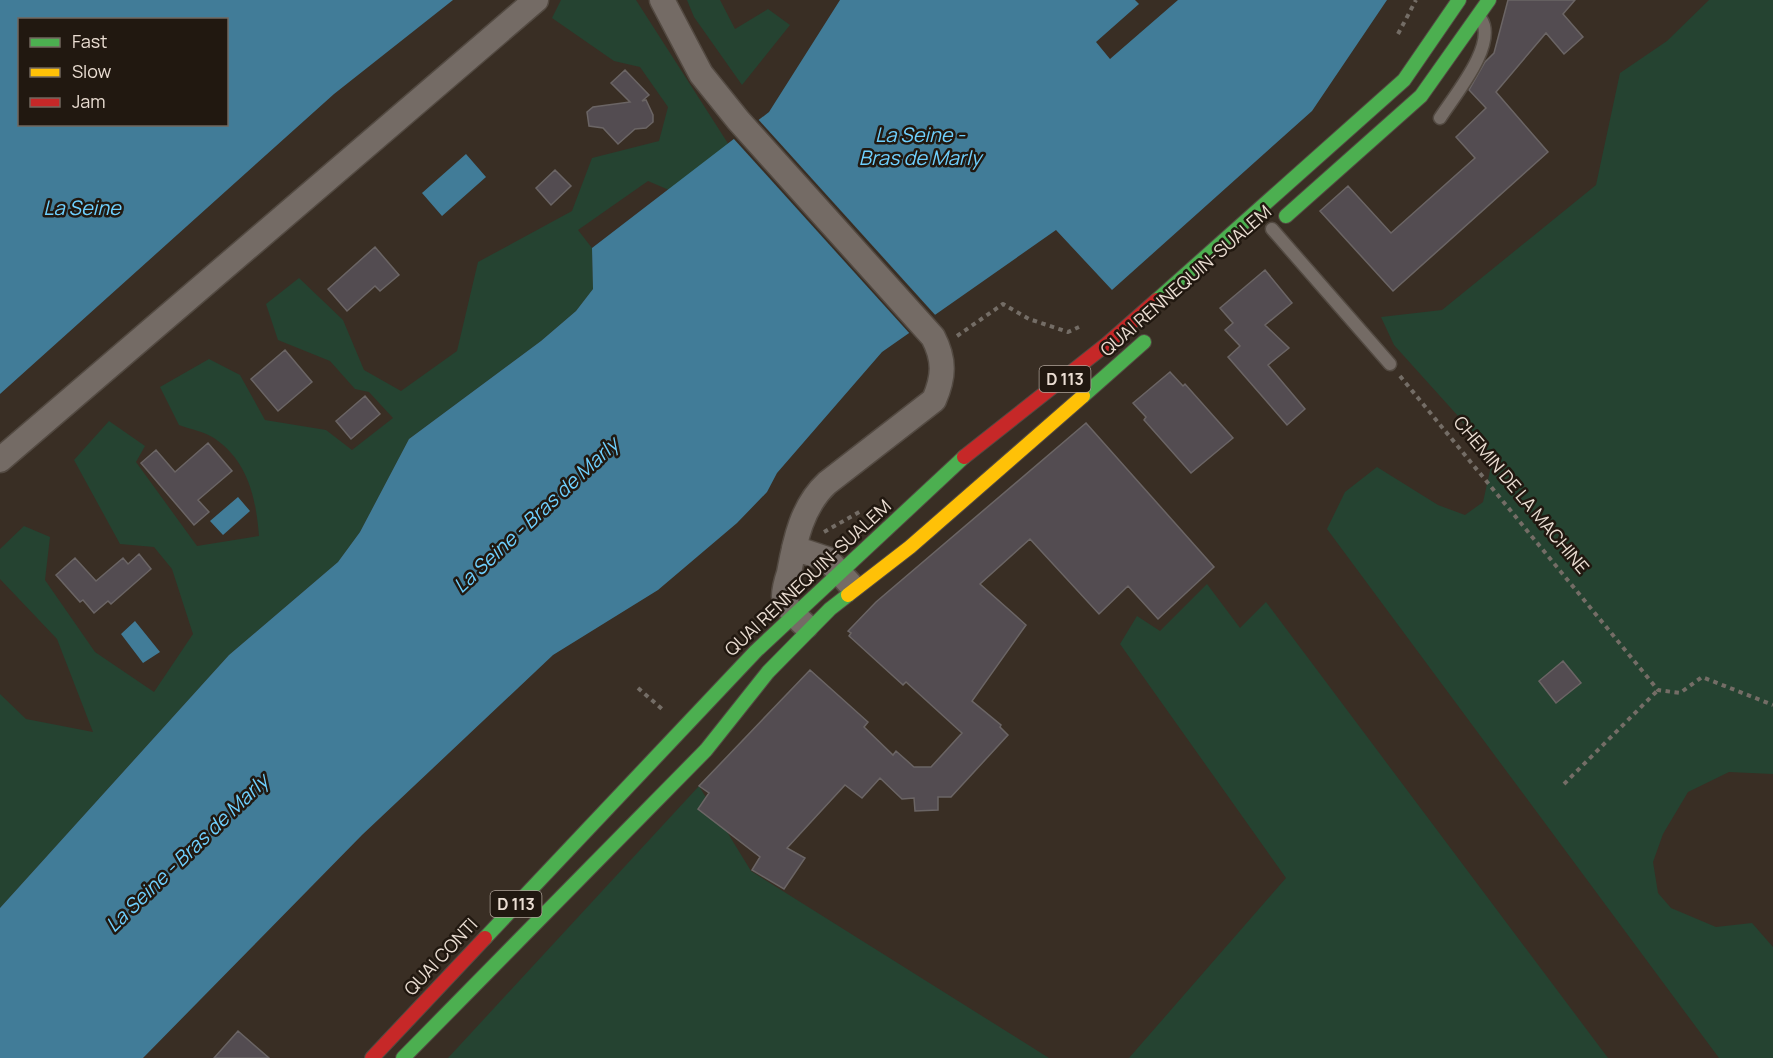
<svg xmlns="http://www.w3.org/2000/svg" width="1773" height="1058" viewBox="0 0 1773 1058" font-family="Manrope,sans-serif">
<style>
.green{fill:#254331}
.water{fill:#417c98;fill-rule:evenodd}
.pier{fill:#392e24}
.building{fill:#534c51;stroke:#6b6565;stroke-width:1.5}
.lines{fill:none;stroke-linecap:round;stroke-linejoin:round}
.lane-casing{stroke:#534a42;stroke-width:15}
.street-casing{stroke:#534a42;stroke-width:27}
.fast-casing{stroke:#534a42;stroke-width:16}
.slow-casing{stroke:#534a42;stroke-width:16}
.jam-casing{stroke:#534a42;stroke-width:16}
.path{stroke:#746d66;stroke-width:4;stroke-dasharray:4.5 4.5;stroke-linecap:butt}
.lane{stroke:#746b65;stroke-width:12}
.street{stroke:#746b65;stroke-width:24}
.fast{stroke:#4caf50;stroke-width:14}
.slow{stroke:#ffc107;stroke-width:14}
.jam{stroke:#c62828;stroke-width:14}
.labels{text-anchor:middle;stroke-width:5;stroke-linejoin:round;paint-order:stroke}
.shield{fill:#211810;stroke:#aea298;stroke-width:1.5}
.shield-label{font-size:16px;font-weight:bold;fill:#eaddd2}
.street-label{font-size:18px;fill:#eaddd2;stroke:#211810}
.water-label{font-size:20px;font-style:italic;fill:#6fd0fe;stroke:#211810}
</style>
<rect width="100%" height="100%" fill="#392e24"/>
<!-- green -->
<path class="green" d="M 561,0 L 636,0 L 729,145 L 669,190 L 648,181 L 578,230 L 592,248 L 593,289 L 576,311 L 541,341 L 409,439 L 360,532 L 338,562 L 229,655 L 0,908 L 0,694 L 26,719 L 93,732 L 57,639 L 0,579 L 0,549 L 24,526 L 50,537 L 45,580 L 95,652 L 154,692 L 193,634 L 172,569 L 154,547 L 120,544 L 74,460 L 109,421 L 145,446 L 136,462 L 197,546 L 259,536 C 256,498 248,461 214,438 C 205,432 190,429 179,425 L 160,387 L 209,359 L 240,375 L 265,420 L 326,430 L 352,450 L 393,418 L 369,392 L 355,389 L 330,361 L 278,340 L 266,304 L 299,278 L 343,320 L 364,370 L 401,391 L 457,351 L 478,262 L 572,211 L 592,158 L 659,141 L 668,107 L 640,67 L 614,61 L 552,18 Z
M 687,0 L 720,0 L 735,29 L 768,9 L 790,25 L 742,85 L 694,17 Z
M 1709,0 L 1773,0 L 1773,774 L 1729,772 L 1688,792 L 1663,834 L 1653,862 L 1658,893 L 1671,908 L 1716,927 L 1752,923 L 1773,947 L 1773,1058 L 1719,1058 L 1327,529 L 1345,492 L 1377,467 L 1438,505 L 1465,515 L 1483,502 L 1492,462 L 1458,416 L 1394,345 L 1381,317 L 1442,310 L 1596,185 L 1620,73 L 1667,41 Z
M 1207,584 L 1240,628 L 1266,602 L 1608,1058 L 1129,1058 L 1286,878 L 1120,644 L 1137,616 L 1160,631 Z
M 699,786 L 751,871 L 1049,1058 L 448,1058 Z"/>
<!-- water -->
<path class="water" d="M 0,0 L 453,0 L 334,94 L 0,394 ZM 20,20 L 226,20 L 226,124 L 20,124 Z
M 840,0 L 1135,0 L 1139,4 L 1096,42 L 1110,59 L 1178,0 L 1387,0 L 1312,111 L 1112,290 L 1056,230 L 882,352 L 777,473 L 767,492 L 737,523 L 658,590 L 553,655 L 362,835 L 143,1058 L 0,1058 L 0,908 L 229,655 L 338,562 L 360,532 L 409,439 L 541,341 L 576,311 L 593,289 L 592,248 L 769,112 Z
M 466,154 L 486,177 L 442,216 L 422,193 Z
M 238,497 L 250,511 L 223,535 L 210,521 Z
M 135,621 L 160,652 L 143,663 L 121,634 Z"/>
<!-- pier -->
<path class="pier" d="M 757,118 L 937,317 L 911,335 L 733,138 Z"/>
<!-- building -->
<path class="building" d="M 1508,0 L 1575,0 L 1563,14 L 1583,37 L 1564,54 L 1546,33 L 1496,92 L 1548,152 L 1393,291 L 1320,211 L 1348,186 L 1391,233 L 1475,158 L 1456,137 L 1486,108 L 1469,90 L 1485,62 L 1494,53 Z
M 625,70 L 649,95 L 642,101 L 646,100 L 653,115 L 653,122 L 646,128 L 635,129 L 618,144 L 603,128 L 589,126 L 587,112 L 593,107 L 630,102 L 611,83 Z
M 555,170 L 571,186 L 551,205 L 536,188 Z
M 375,247 L 399,275 L 380,291 L 375,286 L 347,311 L 328,289 Z
M 1265,270 L 1292,303 L 1265,325 L 1289,348 L 1268,365 L 1305,409 L 1287,425 L 1228,357 L 1240,346 L 1225,330 L 1233,323 L 1220,308 Z
M 285,350 L 312,382 L 278,411 L 251,379 Z
M 1170,372 L 1183,386 L 1185,384 L 1233,438 L 1191,473 L 1144,420 L 1146,417 L 1133,403 Z
M 365,396 L 380,414 L 351,439 L 336,421 Z
M 1086,423 L 1214,567 L 1158,619 L 1128,586 L 1099,614 L 1030,539 L 980,584 L 1026,625 L 972,701 L 1001,725 L 1000,727 L 1008,735 L 951,797 L 938,797 L 938,810 L 915,811 L 914,798 L 902,799 L 880,778 L 862,798 L 845,785 L 787,848 L 805,858 L 784,889 L 752,870 L 760,857 L 698,809 L 709,793 L 699,786 L 810,670 L 868,722 L 864,727 L 893,755 L 896,751 L 914,767 L 931,767 L 962,733 L 906,682 L 903,685 L 849,636 L 851,633 L 848,631 L 876,602 Z
M 208,443 L 232,471 L 198,500 L 209,512 L 194,525 L 141,463 L 156,450 L 175,472 Z
M 139,554 L 151,569 L 111,604 L 108,601 L 94,613 L 83,600 L 80,602 L 56,575 L 75,558 L 96,581 L 123,558 L 128,564 Z
M 1563,661 L 1581,683 L 1556,703 L 1539,681 Z
M 238,1031 L 269,1058 L 214,1058 Z"/>
<g class="lines">
<!-- lane casing -->
<g class="lane-casing">
<path id="lane" d="M 1440,118 C 1454,96 1498,44 1481,19
M 1272,229 L 1390,364"/>
</g>
<!-- street casing -->
<g class="street-casing">
<path id="street" d="M 662,0 L 701,74 L 738,120 L 933,337 C 945,360 944,377 934,400 L 827,483 C 802,506 795,540 789,573 C 787,579 784,589 784,596 C 785,607 798,619 806,626
M 0,460 L 536,0
M 794,548 L 827,559 L 850,584"/>
</g>
<!-- fast casing -->
<g class="fast-casing">
<path id="fast" d="M 1286,216 L 1421,96 L 1489,0
M 1157,300 L 1404,80 L 1459,0
M 1083,396 L 1144,342
M 485,938 L 756,651 L 964,457
M 403,1058 L 706,750 L 768,672 L 830,609 L 848,595"/>
</g>
<!-- slow casing -->
<g class="slow-casing">
<path id="slow" d="M 848,595 L 910,547 L 1083,396"/>
</g>
<!-- jam casing -->
<g class="jam-casing">
<path id="jam" d="M 964,457 L 1107,344 L 1157,300
M 372,1058 L 485,938"/>
</g>
<!-- path -->
<path class="path" d="M 1398,34 L 1416,0
M 957,336 L 1003,304 L 1029,319 L 1068,332 L 1079,327
M 1400,376 L 1658,690 L 1680,693 L 1702,677 L 1773,705
M 824,532 L 861,511
M 638,688 L 662,709
M 1564,784 L 1658,690"/>
<!-- lane -->
<use href="#lane" class="lane"/>
<!-- street -->
<use href="#street" class="street"/>
<!-- fast -->
<use href="#fast" class="fast"/>
<!-- slow -->
<use href="#slow" class="slow"/>
<!-- jam -->
<use href="#jam" class="jam"/>
</g>
<g class="labels">
<!-- shield labels -->
<g class="shield">
<rect x="1039.5" y="366" width="51" height="26" rx="4.5"/>
<rect x="490.5" y="891" width="51" height="26" rx="4.5"/>
</g>
<g class="shield-label">
<text x="1065" y="385">D 113</text>
<text x="516" y="910">D 113</text>
</g>
<!-- street labels -->
<g class="street-label">
<text transform="translate(1186 281) rotate(-41)" y="6">QUAI RENNEQUIN-SUALEM</text>
<text transform="translate(1521 495) rotate(50)" y="6">CHEMIN DE LA MACHINE</text>
<text transform="translate(808 578) rotate(-43)" y="6">QUAI RENNEQUIN-SUALEM</text>
<text transform="translate(441 957) rotate(-47)" y="6">QUAI CONTI</text>
</g>
<!-- water labels -->
<g class="water-label">
<text x="920" y="142">La Seine -<tspan x="920" dy="23">Bras de Marly</tspan></text>
<text x="82" y="215">La Seine</text>
<text transform="translate(536 515) rotate(-43)" y="7">La Seine - Bras de Marly</text>
<text transform="translate(187 853) rotate(-44)" y="7">La Seine - Bras de Marly</text>
</g>
</g>
<!-- legend -->
<rect x="18" y="18" width="210" height="108" fill="#211810" stroke="#71675e" stroke-width="1.5"/>
<rect x="30" y="38" width="30" height="9" fill="#4caf50" stroke="#71675e" stroke-width="1.5"/>
<text x="72" y="48" font-size="18" fill="#eaddd2">Fast</text>
<rect x="30" y="68" width="30" height="9" fill="#ffc107" stroke="#71675e" stroke-width="1.5"/>
<text x="72" y="78" font-size="18" fill="#eaddd2">Slow</text>
<rect x="30" y="98" width="30" height="9" fill="#c62828" stroke="#71675e" stroke-width="1.5"/>
<text x="72" y="108" font-size="18" fill="#eaddd2">Jam</text>
</svg>
